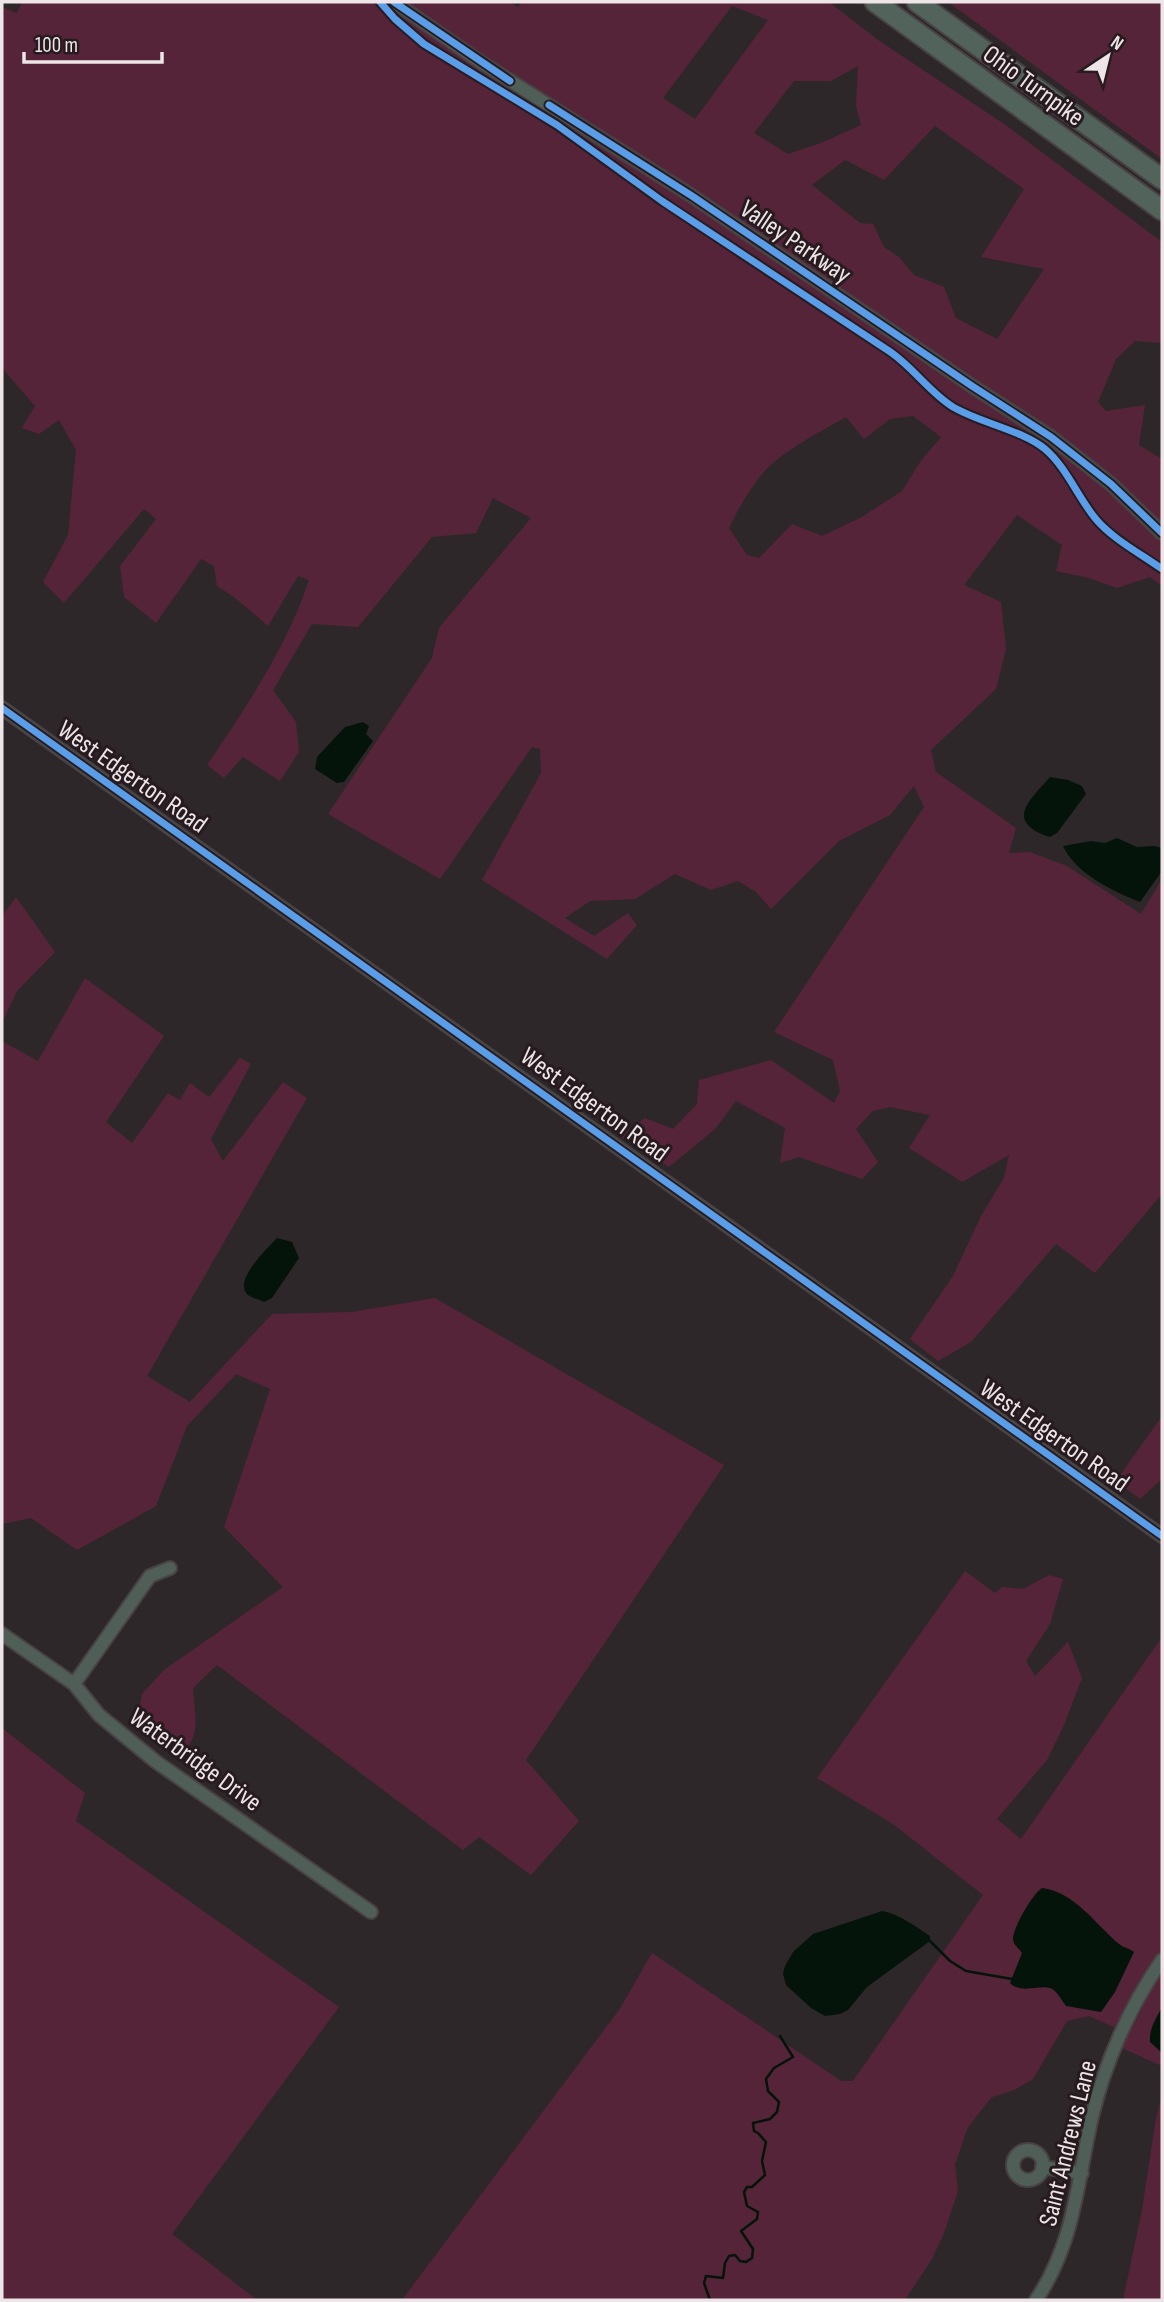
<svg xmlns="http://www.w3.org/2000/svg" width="1164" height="2302" viewBox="0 0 1164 2302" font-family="'Sofia Sans Condensed',sans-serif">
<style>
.green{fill:#562438;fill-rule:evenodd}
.water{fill:#04140a}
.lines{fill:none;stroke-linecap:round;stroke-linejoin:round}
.stream{stroke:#04140a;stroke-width:2.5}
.minor-casing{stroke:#484245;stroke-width:16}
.highway-casing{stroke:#484245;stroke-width:23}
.minor{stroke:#4f5f57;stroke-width:12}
.highway{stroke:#51635b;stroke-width:19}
.cycleway-casing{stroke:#271b1f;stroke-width:11}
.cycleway{stroke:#5a9eea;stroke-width:7}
.labels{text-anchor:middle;stroke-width:6;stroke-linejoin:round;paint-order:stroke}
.street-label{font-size:26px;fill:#eee5e8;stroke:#271b1f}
</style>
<rect width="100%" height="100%" fill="#2e2729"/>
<!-- green -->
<path class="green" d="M 22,2 L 510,2 L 518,7 L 522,2 L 829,2 L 878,40 L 1007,126 L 1162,242 L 1162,343 L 1135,341 L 1116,359 L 1098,402 L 1106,411 L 1145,405 L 1139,445 L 1162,459 L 1162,586 L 1150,577 L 1117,588 L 1089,578 L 1056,571 L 1062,545 L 1017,515 L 964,585 L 1001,602 L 1006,649 L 996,689 L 931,750 L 936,772 L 1016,828 L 1009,853 L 1030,852 L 1067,866 L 1141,914 L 1162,879 L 1162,1194 L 1095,1273 L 1056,1244 L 971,1342 L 938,1361 L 910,1339 L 953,1276 L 981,1216 L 1004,1178 L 1009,1155 L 962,1182 L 909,1148 L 930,1115 L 890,1107 L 873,1111 L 856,1129 L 878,1162 L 862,1179 L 799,1157 L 780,1163 L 785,1128 L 736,1101 L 715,1129 L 669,1167 L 620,1136 L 645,1118 L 673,1129 L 697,1104 L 699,1080 L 771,1060 L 834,1103 L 840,1091 L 833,1060 L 774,1032 L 924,807 L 914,786 L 890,815 L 839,841 L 771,909 L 756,892 L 738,881 L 711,890 L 675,874 L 635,899 L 590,901 L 565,918 L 594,936 L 628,913 L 637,925 L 607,959 L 482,880 L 541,773 L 540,749 L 532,747 L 440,879 L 328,814 L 432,658 L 439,628 L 531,518 L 493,498 L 476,533 L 432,537 L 358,627 L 312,624 L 273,690 L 296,722 L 299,752 L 280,781 L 243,757 L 224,778 L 207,765 C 246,707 287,647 309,580 L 298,576 L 268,626 L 234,597 L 217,586 L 214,566 L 201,559 L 156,623 L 124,597 L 120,566 L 156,519 L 144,509 L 64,603 L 43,582 L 68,535 L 76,450 L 59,420 L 39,434 L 22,428 L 35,406 L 2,368 L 2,7 L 17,13 ZM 732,6 L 768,20 L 695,119 L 663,98 ZM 858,66 L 856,106 L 861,125 L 821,143 L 788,154 L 754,133 L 794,81 L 831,81 ZM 935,126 L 1024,189 L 981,257 L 1044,269 L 997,339 L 956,318 L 944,287 L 914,275 L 899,257 L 884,247 L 873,224 L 860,223 L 812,185 L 845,160 L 884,180 ZM 913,416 L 941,437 L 920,462 L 902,491 L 860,518 L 822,536 L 792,524 L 759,558 L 747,555 L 729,528 C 739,508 749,489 764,472 C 781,452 823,430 846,417 L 864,439 L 890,419 Z
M 948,2 L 1162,2 L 1162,159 Z
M 16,897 L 55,952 L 17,991 L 2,1023 L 2,916 Z
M 85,978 L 164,1036 L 106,1122 L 132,1143 L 168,1093 L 180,1100 L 190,1083 L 209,1097 L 240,1058 L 251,1064 L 211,1139 L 223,1161 L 283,1082 L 307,1098 L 147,1376 L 190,1402 L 272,1314 L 352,1312 L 435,1298 L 724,1465 L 526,1760 L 579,1821 L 531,1875 L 479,1837 L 463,1850 L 217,1665 L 193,1688 C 195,1722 202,1732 179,1760 L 157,1743 L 137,1721 L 142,1694 L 164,1670 L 283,1587 L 224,1527 L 270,1389 L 236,1374 L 187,1426 L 156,1506 L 77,1550 L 31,1518 L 2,1524 L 2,1041 L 38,1061 Z
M 1162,1416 L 1162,1479 L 1140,1499 L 1116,1481 Z
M 965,1571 L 995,1593 L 1002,1587 L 1023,1589 L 1049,1575 L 1063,1579 L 1050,1624 L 1026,1661 L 1035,1676 L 1068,1642 L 1082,1678 L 1064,1725 L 1047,1760 L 997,1819 L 1021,1839 L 1162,1637 L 1162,1952 L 1154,1961 L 1118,2029 L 1089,2016 L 1067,2021 L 1033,2079 L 1014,2090 L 992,2097 L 968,2127 L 955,2164 L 958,2191 L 944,2233 L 932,2259 L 905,2300 L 402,2300 L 619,2010 L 652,1953 L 841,2081 L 853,2081 L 983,1895 L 893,1824 L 817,1778 Z
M 2,1728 L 85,1793 L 76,1821 L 339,2007 L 172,2234 L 257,2300 L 2,2300 Z
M 1162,1969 L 1162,2066 L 1122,2048 Z
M 1162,2095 L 1162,2300 L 1123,2300 L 1142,2210 L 1156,2118 Z"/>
<!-- water -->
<path class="water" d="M 363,722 L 369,726 L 366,734 L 373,741 L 344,782 L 337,783 L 315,769 L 317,757 L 345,727 Z
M 1050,777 L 1068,780 L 1082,786 L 1086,794 L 1057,833 L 1050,837 C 1004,822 1029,801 1050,777 Z
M 1117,838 L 1137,847 L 1154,846 L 1162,848 L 1162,871 L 1140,902 C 1114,892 1075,873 1063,846 L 1091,841 L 1105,843 Z
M 277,1238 L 292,1242 L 299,1258 L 272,1298 L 264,1302 C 260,1300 252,1298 248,1295 C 232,1281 267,1249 277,1238 Z
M 1042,1888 C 1075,1892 1096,1925 1119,1944 C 1124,1948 1129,1948 1134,1952 L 1115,1992 L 1101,2012 L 1066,2006 C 1062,2001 1059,1995 1055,1991 C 1045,1981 1023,1996 1010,1983 L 1022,1953 C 1019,1948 1013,1945 1013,1939 C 1013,1928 1033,1893 1042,1888 Z
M 882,1911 C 899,1914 915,1926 930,1936 L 930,1941 L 867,1987 L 848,2010 L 840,2014 L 825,2016 L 811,2008 L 786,1985 L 783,1974 L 785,1966 L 793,1952 L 813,1934 Z
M 1162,2007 L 1162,2053 L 1150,2042 C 1149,2028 1156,2019 1162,2007 Z"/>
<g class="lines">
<!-- stream -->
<path class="stream" d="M 930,1941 L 950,1961 L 966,1971 L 1012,1979
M 710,2300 L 704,2283 L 706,2276 L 723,2278 L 725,2263 L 729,2256 L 735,2255 L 740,2261 L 746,2262 L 752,2258 L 753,2249 L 741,2231 L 757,2219 L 758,2212 L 747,2206 L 744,2192 L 747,2187 L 752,2187 L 765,2175 L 762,2161 L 766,2142 L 758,2133 L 754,2131 L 753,2123 L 770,2119 L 777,2112 L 779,2102 L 768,2091 L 766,2079 L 774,2068 L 793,2057 L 780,2036"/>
<!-- minor casing -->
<g class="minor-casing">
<path id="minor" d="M 394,2 L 482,63 L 692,196 L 972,386 L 1051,437 L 1111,484 L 1162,533
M 2,708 L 1162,1536
M 2,1634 L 74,1684 L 99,1715 L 155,1761 L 371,1912
M 74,1684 L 150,1576 L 170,1568
M1013 2165a15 15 0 1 1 30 0a15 15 0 1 1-30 0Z
M 1042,2167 L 1082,2173
M 1036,2300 C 1075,2242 1077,2182 1092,2117 C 1105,2062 1130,2006 1162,1960"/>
</g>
<!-- highway casing -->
<g class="highway-casing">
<path id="highway" d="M 875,2 L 1162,210
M 917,2 L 1162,179"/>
</g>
<!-- minor -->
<use href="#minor" class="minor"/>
<!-- highway -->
<use href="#highway" class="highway"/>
<!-- cycleway casing -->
<g class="cycleway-casing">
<path id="cycleway" d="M 380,2 L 395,19 L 424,44 L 557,125 L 662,201 L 889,351 C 913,367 929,392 953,407 C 980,423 1022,430 1045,449 C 1067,468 1077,496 1095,518 C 1111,538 1141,554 1162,569
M 394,2 L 510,81
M 549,105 L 692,196 L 972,386 L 1051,437 L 1111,484 L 1162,533
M 2,708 L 1162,1536"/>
</g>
<!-- cycleway -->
<use href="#cycleway" class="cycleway"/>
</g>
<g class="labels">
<!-- street labels -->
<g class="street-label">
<text transform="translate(1034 85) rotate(36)" y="9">Ohio Turnpike</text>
<text transform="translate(796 241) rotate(34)" y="9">Valley Parkway</text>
<text transform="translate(133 776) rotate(35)" y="9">West Edgerton Road</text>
<text transform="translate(595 1104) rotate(36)" y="9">West Edgerton Road</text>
<text transform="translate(1055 1435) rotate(35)" y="9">West Edgerton Road</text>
<text transform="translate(196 1759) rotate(36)" y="9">Waterbridge Drive</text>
<text transform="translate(1067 2143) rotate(-76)" y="9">Saint Andrews Lane</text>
</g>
</g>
<!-- border -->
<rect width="1164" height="2302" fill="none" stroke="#eee5e8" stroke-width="7"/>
<!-- north arrow -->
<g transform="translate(1108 56) rotate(35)" stroke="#271b1f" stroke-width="5" paint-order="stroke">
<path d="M0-5L12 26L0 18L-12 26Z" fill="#eee5e8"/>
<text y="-10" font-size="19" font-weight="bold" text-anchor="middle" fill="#eee5e8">N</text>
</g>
<!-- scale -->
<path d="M24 52v10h138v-10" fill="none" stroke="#eee5e8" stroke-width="3.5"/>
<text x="35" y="52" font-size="21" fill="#eee5e8" stroke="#271b1f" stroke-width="5" paint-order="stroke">100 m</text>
</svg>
